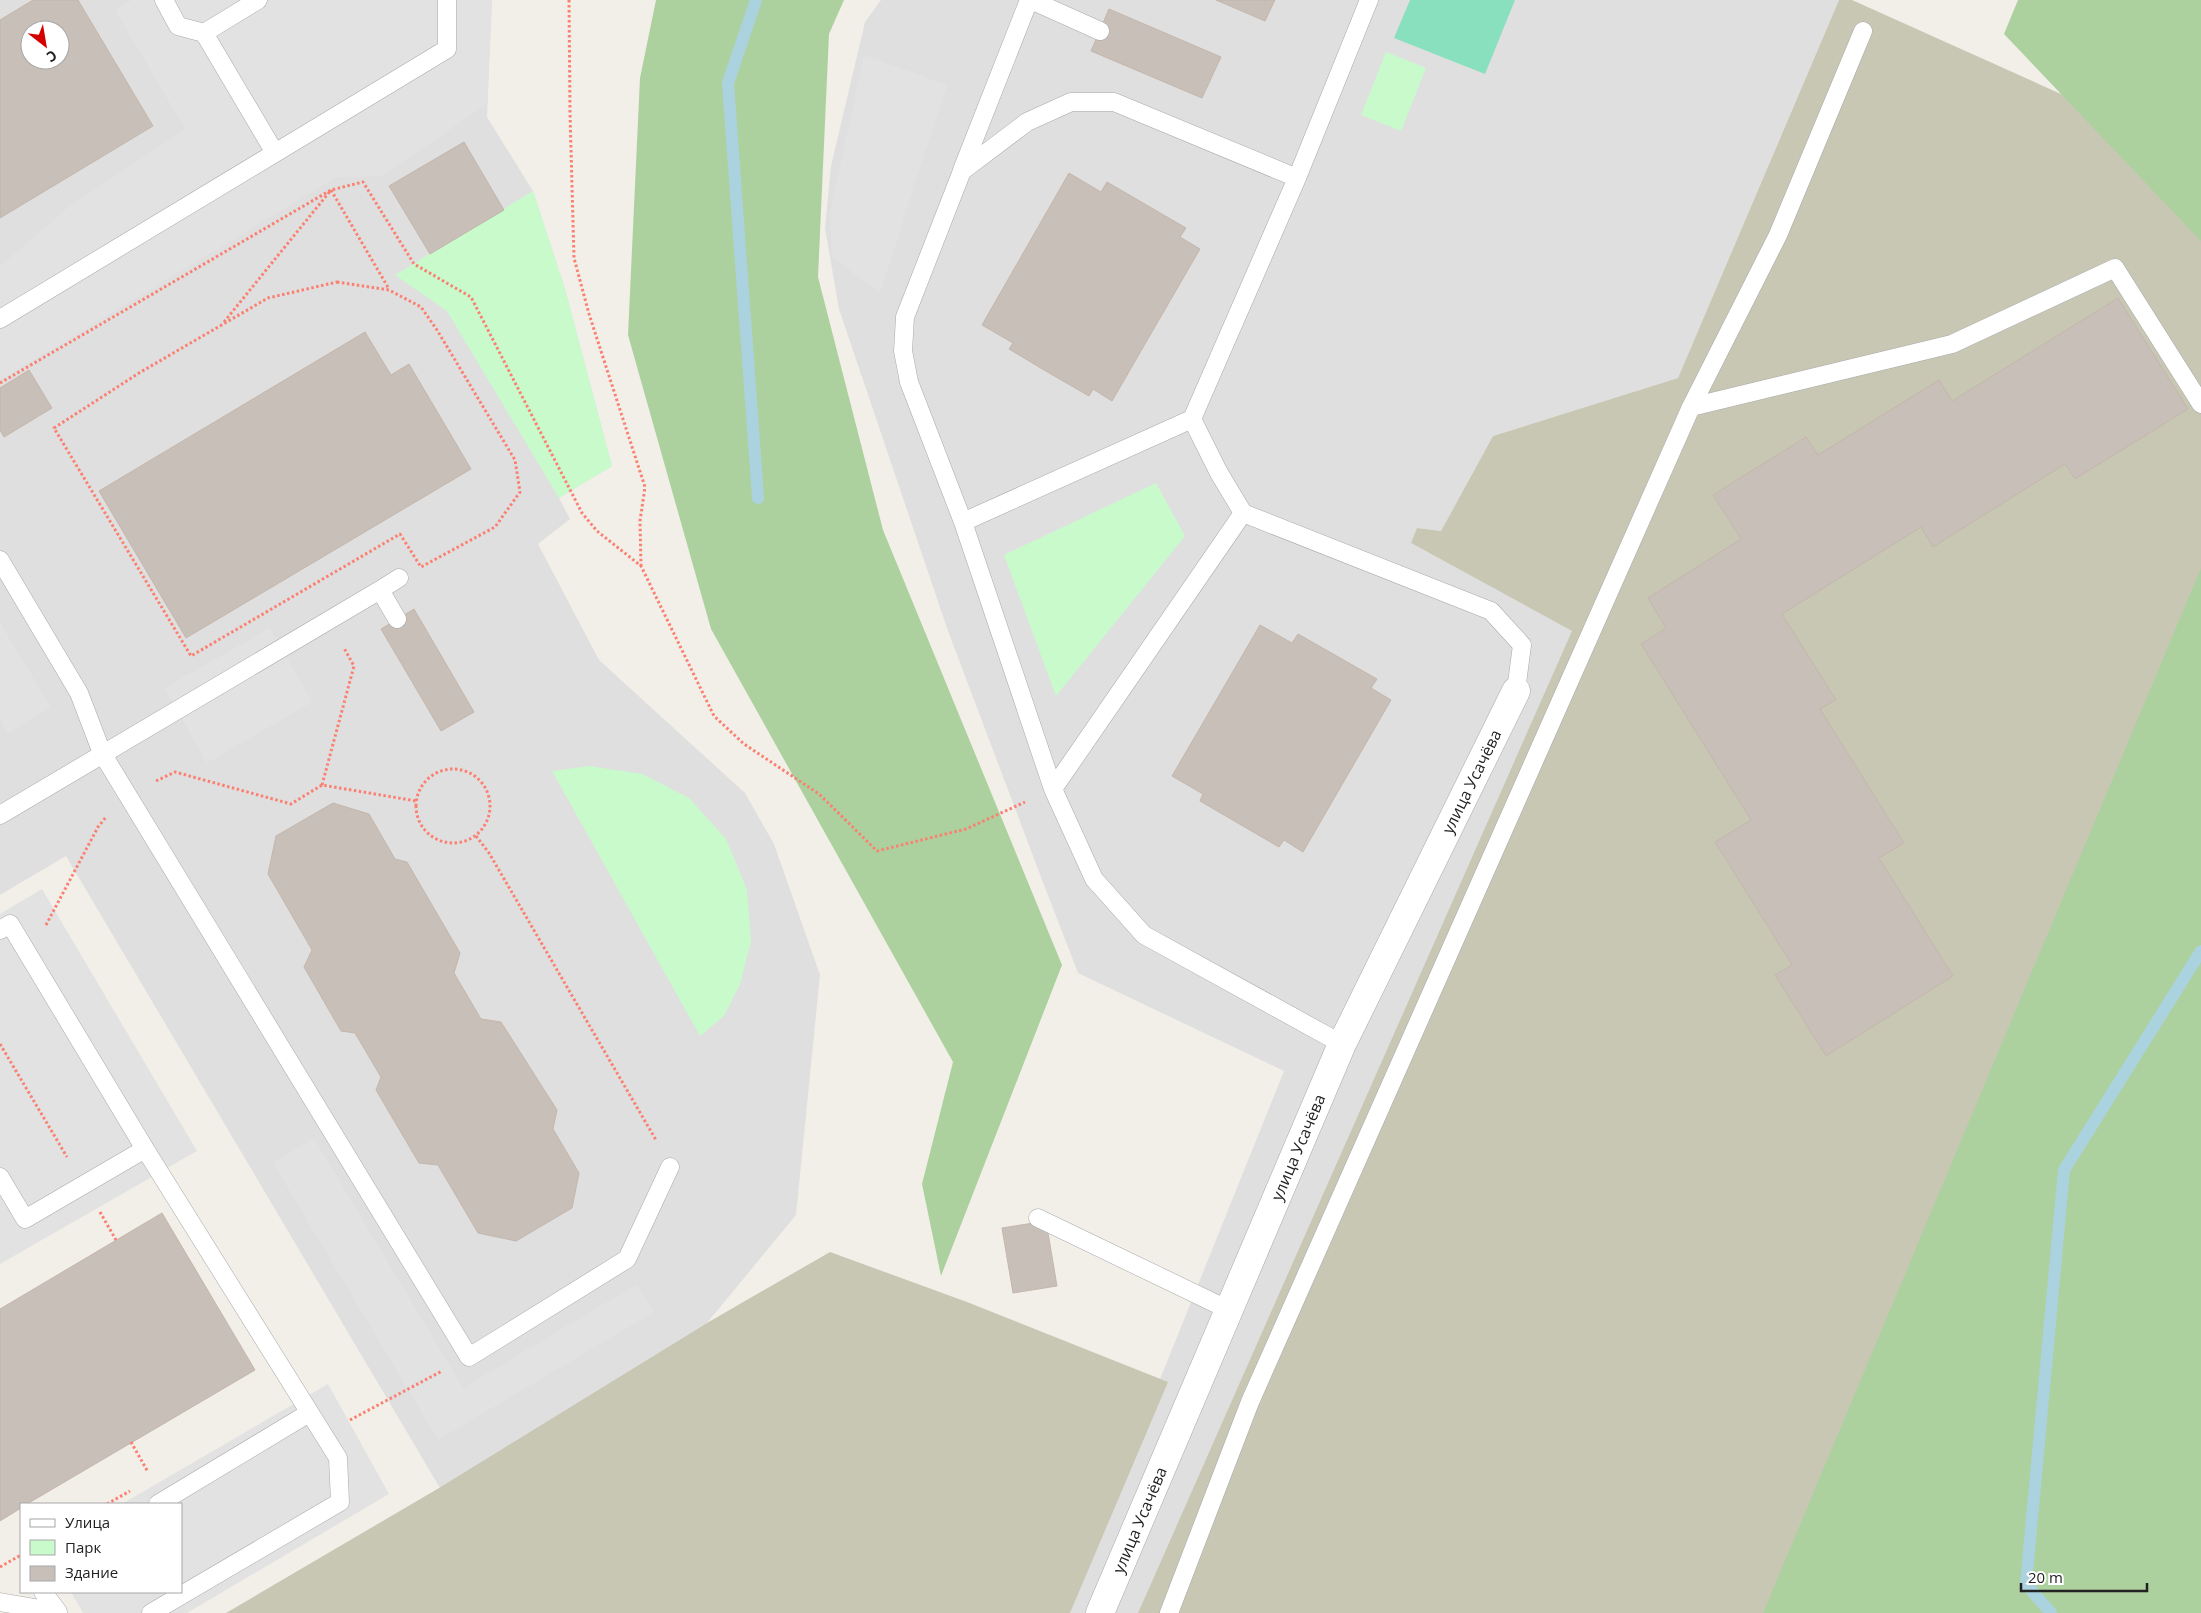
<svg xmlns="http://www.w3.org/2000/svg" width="2201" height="1613" viewBox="0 0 2201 1613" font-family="'Open Sans',sans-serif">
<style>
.residential{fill:#e0dfdf;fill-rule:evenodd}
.construction{fill:#c7c7b4}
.forest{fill:#add19e}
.park{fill:#c8facc}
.pitch{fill:#88e0be}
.parking{fill:#e2e2e2}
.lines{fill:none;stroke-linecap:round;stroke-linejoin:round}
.stream{stroke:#aad3df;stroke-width:12}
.building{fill:#c7bfb8;stroke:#c4b6ab;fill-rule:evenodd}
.service-casing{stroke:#a9a9a9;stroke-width:19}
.minor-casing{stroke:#a9a9a9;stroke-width:29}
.path{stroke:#fa8072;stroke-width:3;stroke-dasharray:2.5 2.5;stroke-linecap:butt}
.service{stroke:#fff;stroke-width:18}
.minor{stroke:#fff;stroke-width:28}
.labels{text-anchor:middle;stroke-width:4;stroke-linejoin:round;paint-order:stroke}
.street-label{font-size:16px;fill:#222;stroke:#fff}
</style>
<rect width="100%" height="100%" fill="#f2efe9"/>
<!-- residential -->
<path class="residential" d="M 0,0 L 492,0 L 487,117 L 533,191 L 565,289 L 612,466 L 559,498 L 570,519 L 538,544 L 599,660 L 745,793 L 774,844 L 820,975 L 796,1215 L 707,1323 L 440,1488 L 66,856 L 0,895 ZM 30,30 L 60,30 L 60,60 L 30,60 Z
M 881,0 L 1839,0 L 1678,378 L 1493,436 L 1441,531 L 1417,528 L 1411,543 L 1573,631 L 1138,1613 L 1066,1613 L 1284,1071 L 1078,973 L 1044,885 L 948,631 L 839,309 L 825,228 L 831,166 L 865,22 Z"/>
<!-- construction -->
<path class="construction" d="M 1839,0 L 1852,0 L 2201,157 L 2201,701 L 1796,1613 L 1138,1613 L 1572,631 L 1411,543 L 1417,528 L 1441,531 L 1493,436 L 1678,378 Z
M 830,1252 L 967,1302 L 1168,1382 L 1070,1613 L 226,1613 L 439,1488 L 707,1323 Z"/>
<!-- forest -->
<path class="forest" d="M 656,0 L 844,0 L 829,34 L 818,277 L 883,530 L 1062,965 L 941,1276 L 922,1184 L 953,1062 L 711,629 L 628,335 L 640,78 Z
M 2018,0 L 2201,0 L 2201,241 L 2004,34 Z
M 2201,568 L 2201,1613 L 1763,1613 Z"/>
<!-- park -->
<path class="park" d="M 1386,52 L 1426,68 L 1401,131 L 1361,115 Z
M 533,191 L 565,289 L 612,466 L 559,498 L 447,311 L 395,275 Z
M 1156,483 L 1185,536 L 1056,696 L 1004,555 Z
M 589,766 L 642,774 L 689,798 L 726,839 L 747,890 L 751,941 L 740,984 L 724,1016 L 700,1036 L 552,771 Z"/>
<!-- pitch -->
<path class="pitch" d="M 1410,0 L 1515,0 L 1485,74 L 1394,38 Z"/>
<!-- parking -->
<path class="parking" d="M 132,0 L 492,0 L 487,104 L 382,176 L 335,178 L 0,380 L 0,266 L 72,204 L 185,129 L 115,10 Z
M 864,55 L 947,85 L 880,293 L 832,257 L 830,213 Z
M 0,623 L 51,707 L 8,733 L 0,719 Z
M 270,628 L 312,702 L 207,763 L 164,688 Z
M 42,889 L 197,1151 L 0,1264 L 0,914 Z
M 314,1138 L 463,1388 L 637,1284 L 654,1312 L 438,1440 L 273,1163 Z
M 328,1384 L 389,1494 L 187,1613 L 83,1613 L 71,1592 L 181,1592 L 181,1504 L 122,1504 Z"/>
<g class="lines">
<!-- stream -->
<path class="stream" d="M 756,0 L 728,83 L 758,498
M 2051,1613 L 2026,1584 L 2064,1170 L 2201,951"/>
</g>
<!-- building -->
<path class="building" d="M 33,0 L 78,0 L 153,126 L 0,218 L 0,20 ZM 30,30 L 60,30 L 60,60 L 30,60 Z
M 1216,0 L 1275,0 L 1265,21 Z
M 1109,9 L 1221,57 L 1202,98 L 1091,51 Z
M 464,142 L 504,210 L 430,254 L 389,186 Z
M 1069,173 L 1101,192 L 1107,182 L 1186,228 L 1180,237 L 1200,249 L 1112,401 L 1093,389 L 1089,396 L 1044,370 L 1009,349 L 1013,343 L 982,325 Z
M 2118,298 L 2188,409 L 2075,479 L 2065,464 L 1933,547 L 1921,527 L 1782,614 L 1836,700 L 1820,709 L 1904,843 L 1879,858 L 1953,976 L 1826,1056 L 1775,975 L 1792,965 L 1715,842 L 1751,820 L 1641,644 L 1666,628 L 1648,598 L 1741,539 L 1713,495 L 1806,437 L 1818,455 L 1939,380 L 1952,401 Z
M 365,332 L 391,375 L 409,364 L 471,469 L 186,638 L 99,491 Z
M 29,370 L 52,408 L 4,437 L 0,430 L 0,388 Z
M 414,609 L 474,712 L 441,731 L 381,629 Z
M 1260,625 L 1292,643 L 1298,634 L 1377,679 L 1371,688 L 1391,700 L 1303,852 L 1284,840 L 1279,847 L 1200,801 L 1203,794 L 1172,776 Z
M 333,803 L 369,814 L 395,859 L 407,862 L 460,953 L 454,973 L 481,1019 L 501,1022 L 557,1110 L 553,1129 L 579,1173 L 572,1208 L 516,1241 L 478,1233 L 438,1165 L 419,1163 L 376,1090 L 381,1077 L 355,1033 L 341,1031 L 304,967 L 312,950 L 268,874 L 276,836 Z
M 162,1213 L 255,1370 L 27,1504 L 21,1504 L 21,1508 L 0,1521 L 0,1309 Z
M 1046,1221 L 1057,1286 L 1013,1293 L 1002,1228 Z"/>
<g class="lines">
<!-- service casing -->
<g class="service-casing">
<path id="service" d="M 164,0 L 178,26 L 204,33
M 1031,0 L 1100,31
M 275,153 L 447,49 L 447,0
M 962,170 L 1029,0
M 1297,178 L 1114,102 L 1071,102 L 1027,122 L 962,171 L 905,317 L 903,351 L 909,382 L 963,522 L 1053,789 L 1094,879 L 1144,935 L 1342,1044
M 0,319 L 275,153 L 204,33 L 258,0
M 1691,407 L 1778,235 L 1863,31
M 1192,419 L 1219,473 L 1243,513
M 963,522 L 1192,419 L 1297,178 L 1369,0
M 0,560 L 79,693 L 102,753 L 469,1357 L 627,1259 L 670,1167
M 380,590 L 399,578
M 1053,789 L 1243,513 L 1491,611 L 1522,645 L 1516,691
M 0,815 L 380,590 L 397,619
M 0,930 L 10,924 L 145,1149
M 0,1177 L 25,1219 L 145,1149 L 338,1458 L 340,1502 L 151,1613
M 1038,1218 L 1229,1310
M 158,1504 L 309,1413
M 43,1592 L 58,1612
M 0,1602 L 58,1612
M 1169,1613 L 1250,1402 L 1691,407 L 1952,344 L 2115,268 L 2201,404"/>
</g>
<!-- minor casing -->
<g class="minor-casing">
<g id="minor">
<path id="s1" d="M 1100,1613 L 1342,1044 L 1516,691"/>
</g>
</g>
<!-- path -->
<path class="path" d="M 569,0 L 570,113 L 574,258 L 589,314 L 645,487 L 640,521 L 641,566
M 337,282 L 389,290 L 421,307 L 437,330 L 515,460 L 520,492 L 495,527 L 421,567 L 400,534 L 191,656 L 54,428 L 139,373 L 268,298 Z
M 224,322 L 331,190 L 389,289
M 0,383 L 331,190 L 363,182 L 414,264 L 471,297 L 582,513 L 597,531 L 641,566 L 714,716 L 744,744 L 819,794 L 877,851 L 966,829 L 1025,802
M416 806a37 37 0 1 1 74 0a37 37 0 1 1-74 0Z
M 156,781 L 175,772 L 291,804 L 322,785 L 416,801
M 322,785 L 354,666 L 344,648
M 476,836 L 489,853 L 656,1140
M 46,925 L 98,827 L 106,817
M 0,1044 L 67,1157
M 100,1212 L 116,1240
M 350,1420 L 442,1371
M 131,1442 L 148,1472
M 107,1504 L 130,1491
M 0,1567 L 21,1555"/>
<!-- service -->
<use href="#service" class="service"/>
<!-- minor -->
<use href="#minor" class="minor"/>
</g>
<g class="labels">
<!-- street labels -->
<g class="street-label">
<text dy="6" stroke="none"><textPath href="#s1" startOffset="911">улица Усачёва</textPath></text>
<text dy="6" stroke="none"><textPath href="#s1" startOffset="506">улица Усачёва</textPath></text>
<text dy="6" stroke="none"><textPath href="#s1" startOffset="101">улица Усачёва</textPath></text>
</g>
</g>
<!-- legend -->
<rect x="20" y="1503" width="162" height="90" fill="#ffffff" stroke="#a7a7a7"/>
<rect x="30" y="1519" width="25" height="8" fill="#ffffff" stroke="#a7a7a7"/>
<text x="65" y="1528" font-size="15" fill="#222222">Улица</text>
<rect x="30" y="1540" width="25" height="15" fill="#c8facc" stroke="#a7a7a7"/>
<text x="65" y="1553" font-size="15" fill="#222222">Парк</text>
<rect x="30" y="1566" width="25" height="15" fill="#c7bfb8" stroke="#a7a7a7"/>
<text x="65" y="1578" font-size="15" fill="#222222">Здание</text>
<!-- north arrow -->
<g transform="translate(45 45) rotate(149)"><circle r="24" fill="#ffffff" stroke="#a7a7a7"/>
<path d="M0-4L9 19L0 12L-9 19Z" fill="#d40000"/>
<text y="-8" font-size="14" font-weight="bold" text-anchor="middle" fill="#222222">С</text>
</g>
<!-- scale -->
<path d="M2021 1583v8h126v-8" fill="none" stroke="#222222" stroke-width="2.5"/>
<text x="2028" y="1583" font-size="15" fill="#222222" stroke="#ffffff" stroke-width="4" paint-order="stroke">20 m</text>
</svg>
